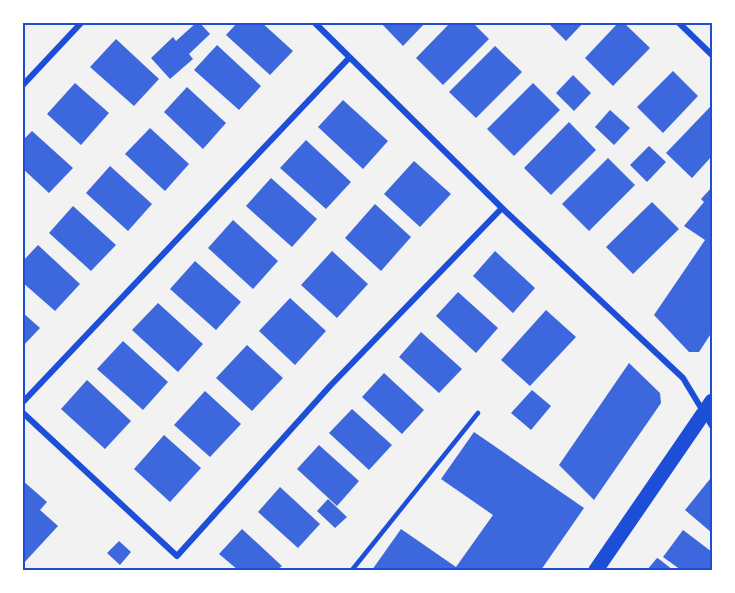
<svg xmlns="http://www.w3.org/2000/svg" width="735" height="593" viewBox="0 0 735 593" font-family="'Varela Round',sans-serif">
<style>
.building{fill:#3d67dc}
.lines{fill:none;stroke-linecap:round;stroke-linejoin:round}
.service{stroke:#1d4ed8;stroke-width:4.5}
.minor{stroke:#1d4ed8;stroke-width:6}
.primary{stroke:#1d4ed8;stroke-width:15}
.neatline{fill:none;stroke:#1d4ed8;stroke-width:2}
</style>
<rect width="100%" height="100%" fill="#f2f2f2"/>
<!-- building -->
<path class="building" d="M 197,22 L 199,22 L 210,34 L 189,54 L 193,59 L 170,79 L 151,58 L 173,37 L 176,41 Z
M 238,22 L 261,22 L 293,51 L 270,75 L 226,35 Z
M 380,22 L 426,22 L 403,46 Z
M 451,22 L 472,22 L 489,39 L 443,85 L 416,58 Z
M 547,22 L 584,22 L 566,41 Z
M 619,22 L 623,22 L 650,48 L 613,86 L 585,58 Z
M 116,39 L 159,79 L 134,106 L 90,67 Z
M 217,45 L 261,86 L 239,110 L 194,70 Z
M 495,46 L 522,72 L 476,118 L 449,92 Z
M 673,71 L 698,96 L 663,133 L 637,107 Z
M 573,75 L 591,93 L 574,111 L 556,93 Z
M 75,83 L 109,113 L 81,145 L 47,114 Z
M 533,83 L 560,110 L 514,156 L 487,129 Z
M 187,87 L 226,123 L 203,149 L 164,112 Z
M 343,100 L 388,141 L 363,169 L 318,127 Z
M 710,107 L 712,110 L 712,156 L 692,178 L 666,153 Z
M 610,110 L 630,128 L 614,145 L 595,127 Z
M 569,122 L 596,150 L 551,195 L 524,168 Z
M 150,128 L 189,164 L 165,191 L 125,154 Z
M 32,131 L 73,168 L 49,193 L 22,168 L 22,141 Z
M 306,140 L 351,182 L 326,209 L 280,168 Z
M 649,146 L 666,162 L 647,182 L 630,165 Z
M 608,158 L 635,185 L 589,231 L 562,204 Z
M 414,161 L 451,194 L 420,227 L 384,194 Z
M 110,166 L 152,204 L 128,231 L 86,193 Z
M 271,178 L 317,219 L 292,247 L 246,206 Z
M 712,187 L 712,332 L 699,352 L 689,352 L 654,315 L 705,240 L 684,226 L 704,202 L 701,199 Z
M 652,202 L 679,229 L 633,274 L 606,247 Z
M 375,204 L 411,237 L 381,271 L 345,238 Z
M 73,206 L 116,245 L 91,271 L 49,233 Z
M 233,220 L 278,261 L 253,289 L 208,248 Z
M 38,245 L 80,284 L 55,311 L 22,282 L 22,262 Z
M 332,251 L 368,284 L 337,318 L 301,285 Z
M 495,251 L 535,288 L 513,313 L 473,276 Z
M 195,261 L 241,302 L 216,330 L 170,289 Z
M 458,292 L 498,328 L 476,353 L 436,316 Z
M 290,298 L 326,331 L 295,365 L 259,331 Z
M 158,303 L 203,344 L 178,372 L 132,330 Z
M 546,310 L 576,337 L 530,386 L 501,360 Z
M 22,312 L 40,328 L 22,347 Z
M 421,332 L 462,369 L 439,393 L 399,357 Z
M 123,341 L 168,382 L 143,410 L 97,369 Z
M 247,345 L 283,378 L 252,411 L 216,378 Z
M 629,363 L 660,393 L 661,403 L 594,500 L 559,465 Z
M 384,373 L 424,410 L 402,434 L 362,397 Z
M 87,380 L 131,421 L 105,449 L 61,409 Z
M 532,390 L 551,406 L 531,430 L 511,413 Z
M 205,391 L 241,424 L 210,457 L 174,425 Z
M 352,409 L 392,445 L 369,470 L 329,433 Z
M 474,432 L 584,508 L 541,570 L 372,570 L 401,529 L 456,567 L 493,515 L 441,479 Z
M 164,435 L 201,468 L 170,502 L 134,469 Z
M 319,445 L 359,481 L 337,506 L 297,469 Z
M 710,479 L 712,481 L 712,533 L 685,510 Z
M 22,480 L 47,502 L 40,510 L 58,526 L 22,565 Z
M 280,487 L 320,524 L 298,548 L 258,512 Z
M 328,499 L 347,517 L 335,528 L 317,511 Z
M 242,529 L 282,566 L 277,570 L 238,570 L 219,554 Z
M 683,530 L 712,552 L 712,570 L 681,570 L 663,557 Z
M 119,541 L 131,552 L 120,565 L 107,553 Z
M 657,558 L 659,559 L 673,570 L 647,570 Z"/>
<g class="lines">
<!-- service -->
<path class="service" d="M 352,570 L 478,413"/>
<!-- minor -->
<path class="minor" d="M 314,22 L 502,208 L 683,378 L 712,426
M 678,22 L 712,55
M 22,86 L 82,22
M 22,403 L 349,58
M 22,412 L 177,556 L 330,386 L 502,208"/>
<!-- primary -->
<path class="primary" d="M 596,570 L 712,401"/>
</g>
<!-- border -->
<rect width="735" height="593" fill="none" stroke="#ffffff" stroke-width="48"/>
<rect x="24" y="24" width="687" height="545" class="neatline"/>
</svg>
